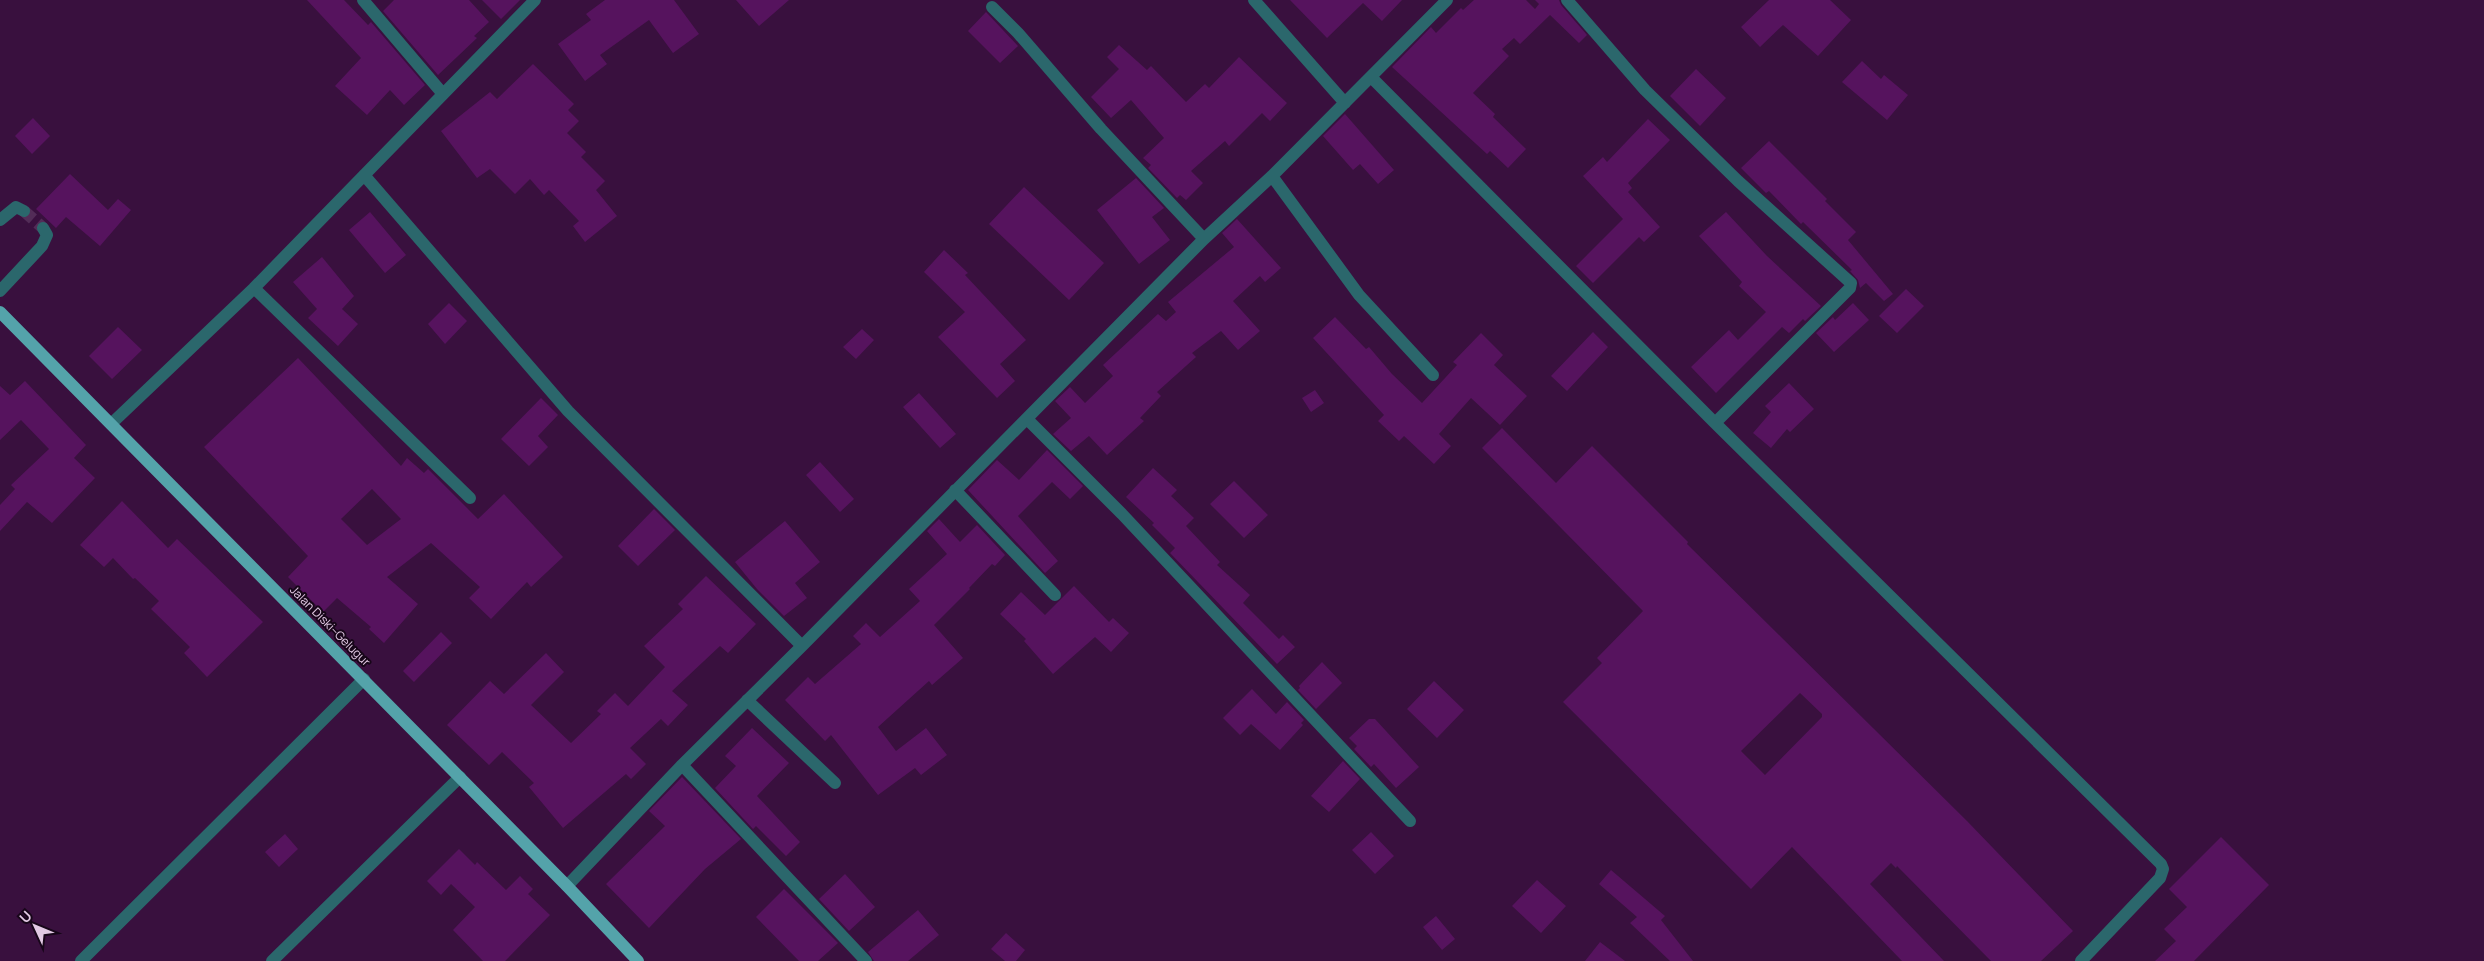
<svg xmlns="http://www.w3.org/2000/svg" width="2484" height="961" viewBox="0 0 2484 961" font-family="Manrope,sans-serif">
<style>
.building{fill:#56135e;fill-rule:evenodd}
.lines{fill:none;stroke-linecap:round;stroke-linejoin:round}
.minor-tunnel{stroke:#522c57;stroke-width:12;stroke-dasharray:12 6;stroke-linecap:butt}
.minor{stroke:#2b676c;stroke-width:12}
.major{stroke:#54a3aa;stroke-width:12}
.labels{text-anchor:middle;stroke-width:4;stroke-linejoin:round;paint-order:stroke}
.street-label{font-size:12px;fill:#e2c9e4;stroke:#170619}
</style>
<rect width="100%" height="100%" fill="#39103e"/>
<!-- building -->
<path class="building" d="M 307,0 L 344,0 L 368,25 L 371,22 L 425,85 L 404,105 L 390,90 L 367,115 L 335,86 L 361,58 Z
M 394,0 L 469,0 L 489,22 L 474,36 L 477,38 L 438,75 L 383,11 Z
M 482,0 L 520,0 L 501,19 Z
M 605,0 L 674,0 L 699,34 L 673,53 L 649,20 L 600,55 L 607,64 L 585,81 L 558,44 L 591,20 L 586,14 Z
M 736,0 L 789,0 L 759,26 Z
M 1290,0 L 1402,0 L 1382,21 L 1363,3 L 1327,38 Z
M 1474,0 L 1526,0 L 1535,9 L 1539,4 L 1535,0 L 1559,0 L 1561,5 L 1587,35 L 1579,43 L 1550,15 L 1520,44 L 1514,38 L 1502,49 L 1509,56 L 1473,93 L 1495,114 L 1493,117 L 1526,149 L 1508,168 L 1490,151 L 1487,154 L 1392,67 L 1431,27 L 1436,33 L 1461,8 L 1463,10 Z
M 1769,0 L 1830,0 L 1851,20 L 1818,56 L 1783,25 L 1760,47 L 1741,27 Z
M 986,12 L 1018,46 L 1000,63 L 968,31 Z
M 1119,45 L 1147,70 L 1151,66 L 1186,102 L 1205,84 L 1209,88 L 1239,57 L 1287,103 L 1270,121 L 1262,113 L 1229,146 L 1225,141 L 1191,171 L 1203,183 L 1186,200 L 1180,195 L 1177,198 L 1148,168 L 1151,165 L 1143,158 L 1164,138 L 1131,100 L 1111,118 L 1091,97 L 1119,69 L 1107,57 Z
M 1862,61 L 1881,79 L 1884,75 L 1908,95 L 1887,120 L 1842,82 Z
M 533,64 L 574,104 L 568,110 L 579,121 L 567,133 L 586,152 L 581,157 L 605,181 L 596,190 L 617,216 L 585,242 L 573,226 L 579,221 L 549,190 L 544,195 L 530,179 L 515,194 L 490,169 L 477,178 L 441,131 L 490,92 L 497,99 Z
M 1696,69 L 1726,98 L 1700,126 L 1670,96 Z
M 1345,114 L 1394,170 L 1378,184 L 1360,164 L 1353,170 L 1323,136 Z
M 33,118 L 50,136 L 32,154 L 15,136 Z
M 1648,119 L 1670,140 L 1628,183 L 1632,188 L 1628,192 L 1660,227 L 1644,242 L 1639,237 L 1593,283 L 1576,266 L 1623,219 L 1583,176 L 1603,157 L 1607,162 Z
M 1769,141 L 1827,199 L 1825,201 L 1856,232 L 1848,240 L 1893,294 L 1884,301 L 1866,283 L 1860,288 L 1858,280 L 1850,271 L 1852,270 L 1803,222 L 1801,224 L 1769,191 L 1766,193 L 1741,168 Z
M 70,174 L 108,210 L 118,199 L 131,210 L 100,246 L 66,217 L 56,228 L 36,209 Z
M 1136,178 L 1164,208 L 1152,217 L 1170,240 L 1139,264 L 1097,210 Z
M 1024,187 L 1104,263 L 1069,300 L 989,224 Z
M 370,212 L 406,255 L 385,273 L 349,230 Z
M 1726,212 L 1767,256 L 1821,306 L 1805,321 L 1803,319 L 1789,333 L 1782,327 L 1716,393 L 1691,367 L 1729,330 L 1738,340 L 1766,312 L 1739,286 L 1742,282 L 1699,236 Z
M 1237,219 L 1281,268 L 1265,282 L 1260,276 L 1233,301 L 1260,331 L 1238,350 L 1221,331 L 1192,353 L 1196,357 L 1157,392 L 1161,396 L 1140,418 L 1144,421 L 1107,455 L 1089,436 L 1071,451 L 1053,434 L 1071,418 L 1055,401 L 1070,387 L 1085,403 L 1113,376 L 1103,365 L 1158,314 L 1166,321 L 1176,312 L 1168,302 L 1234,247 L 1222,233 Z
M 944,250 L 968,273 L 965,275 L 1026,340 L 1000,364 L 1015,381 L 997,398 L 938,337 L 965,312 L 924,272 Z
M 322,257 L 354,296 L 342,309 L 358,324 L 338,346 L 308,318 L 317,309 L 293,282 Z
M 1906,289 L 1924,306 L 1897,333 L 1879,316 Z
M 449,303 L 467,321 L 445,344 L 428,324 Z
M 1853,303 L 1869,320 L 1834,352 L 1816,333 L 1833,317 L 1835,320 Z
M 1335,317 L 1366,349 L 1369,347 L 1392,374 L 1422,403 L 1457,365 L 1453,362 L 1481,333 L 1503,355 L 1494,365 L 1527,396 L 1500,425 L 1471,398 L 1439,434 L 1451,446 L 1434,464 L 1404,436 L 1399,441 L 1378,421 L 1384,415 L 1313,338 Z
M 118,327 L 142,350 L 112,379 L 89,356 Z
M 862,329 L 874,340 L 856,359 L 843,347 Z
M 1593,332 L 1608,347 L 1567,391 L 1551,376 Z
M 298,358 L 401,466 L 407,458 L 424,473 L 428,469 L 478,519 L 504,494 L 563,557 L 531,587 L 527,582 L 491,619 L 469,598 L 480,587 L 431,543 L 387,577 L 418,604 L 384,643 L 369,629 L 371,627 L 337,598 L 323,612 L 288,577 L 308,556 L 204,447 ZM 372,489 L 401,519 L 367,545 L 341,519 Z
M 25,381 L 86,445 L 74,458 L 95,478 L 52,523 L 27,502 L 0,531 L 0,505 L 15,489 L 11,485 L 49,449 L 21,420 L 0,440 L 0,386 L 10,395 Z
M 1789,383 L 1814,409 L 1790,432 L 1787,429 L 1771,448 L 1753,433 L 1771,412 L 1765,406 Z
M 1315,390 L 1324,403 L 1311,412 L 1302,398 Z
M 919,393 L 956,434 L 940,448 L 903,407 Z
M 541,398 L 558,415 L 538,436 L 548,447 L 529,466 L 501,439 Z
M 1502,428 L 1556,483 L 1592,446 L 1688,542 L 1687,544 L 1967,821 L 2073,931 L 2041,961 L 1991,961 L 1897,866 L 1896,868 L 1891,863 L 1870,884 L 1944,961 L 1902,961 L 1792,847 L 1751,889 L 1563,702 L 1602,663 L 1597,658 L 1643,611 L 1482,448 ZM 1800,693 L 1822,714 L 1822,717 L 1765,775 L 1741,751 Z
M 1047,450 L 1083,486 L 1070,499 L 1052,482 L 1018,516 L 1058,561 L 1045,573 L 968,490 L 997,460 L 1019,480 Z
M 820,462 L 854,499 L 840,512 L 806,475 Z
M 1153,468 L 1177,490 L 1171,496 L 1194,518 L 1186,526 L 1220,562 L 1217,565 L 1250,595 L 1243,603 L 1279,639 L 1283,635 L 1295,647 L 1277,664 L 1170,553 L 1175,548 L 1152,525 L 1154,523 L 1126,497 Z
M 1234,481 L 1268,515 L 1244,538 L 1210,504 Z
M 122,501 L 168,548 L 177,539 L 263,622 L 207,677 L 184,653 L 190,647 L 151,609 L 159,601 L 135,578 L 133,579 L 113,558 L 104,567 L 80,545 Z
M 654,509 L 675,530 L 638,566 L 618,546 Z
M 939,519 L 960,542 L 977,525 L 1005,555 L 995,566 L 992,564 L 969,588 L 970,589 L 934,625 L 963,658 L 932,685 L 929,681 L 878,727 L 896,751 L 926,728 L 947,755 L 921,775 L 915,768 L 878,795 L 831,735 L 825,741 L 785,700 L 808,677 L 815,684 L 861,644 L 853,636 L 866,623 L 880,637 L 920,601 L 909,589 L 947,554 L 927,531 Z
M 785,521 L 820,562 L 795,583 L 807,598 L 784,616 L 757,589 L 735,562 Z
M 706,576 L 756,624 L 728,653 L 720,646 L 672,691 L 688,705 L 668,726 L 661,719 L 630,748 L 646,764 L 631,779 L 626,774 L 563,828 L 529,787 L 534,783 L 502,752 L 489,765 L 447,725 L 490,681 L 504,694 L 546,653 L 564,672 L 531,705 L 571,743 L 601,714 L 597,711 L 615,693 L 628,706 L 665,667 L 644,646 L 683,609 L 678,604 Z
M 1074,586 L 1109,622 L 1113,618 L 1129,633 L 1111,652 L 1095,637 L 1053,674 L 1024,641 L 1026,639 L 1000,614 L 1021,592 L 1045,615 Z
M 441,632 L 452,643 L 414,682 L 403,671 Z
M 1322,662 L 1342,683 L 1316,709 L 1298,690 L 1300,688 L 1299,686 Z
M 1434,681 L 1464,710 L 1437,738 L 1407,709 Z
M 1252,689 L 1276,714 L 1287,702 L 1304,720 L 1301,723 L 1303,725 L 1280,750 L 1251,724 L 1240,735 L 1223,718 Z
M 1369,719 L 1375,719 L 1419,767 L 1396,788 L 1374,764 L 1371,767 L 1354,749 L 1357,746 L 1349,738 Z
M 752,728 L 789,763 L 757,796 L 800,842 L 786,856 L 756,826 L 753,829 L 715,788 L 736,766 L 725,756 Z
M 1343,761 L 1360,779 L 1329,812 L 1311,796 Z
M 682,777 L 741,839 L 705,869 L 649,928 L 606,884 L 665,826 L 649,811 Z
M 1371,832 L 1394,856 L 1375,874 L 1352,850 Z
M 285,834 L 298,849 L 279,867 L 265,852 Z
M 2221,837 L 2269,885 L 2194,961 L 2155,961 L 2176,941 L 2164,929 L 2187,907 L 2169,889 Z
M 459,849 L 475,865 L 477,862 L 506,890 L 520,876 L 533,889 L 528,894 L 550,915 L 505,961 L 483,961 L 453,930 L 475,907 L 451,884 L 441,895 L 427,881 Z
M 1611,870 L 1665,916 L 1661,920 L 1693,961 L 1670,961 L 1630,923 L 1637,917 L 1599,884 Z
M 845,874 L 875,907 L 849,931 L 819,899 Z
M 1537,880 L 1566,906 L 1541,933 L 1512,906 Z
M 784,889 L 838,943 L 818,961 L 799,961 L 756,917 Z
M 918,910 L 939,935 L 908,961 L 874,961 L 868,952 Z
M 1436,916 L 1455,939 L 1442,950 L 1423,927 Z
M 1006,933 L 1025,950 L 1016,961 L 1005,961 L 991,949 Z
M 1600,942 L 1625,961 L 1585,961 Z"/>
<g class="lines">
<!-- minor-tunnel -->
<path class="minor-tunnel" d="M 24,211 L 43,228"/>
<!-- minor -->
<path class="minor" d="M 363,0 L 443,94
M 1254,0 L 1345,103
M 1567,0 L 1645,90 L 1738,181 L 1851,283 L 1850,288 L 1715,423
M 992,7 L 1018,33 L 1101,129 L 1204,239
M 1371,77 L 1715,423 L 2161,864 L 2163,869 L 2160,878 L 2081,961
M 364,175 L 568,411 L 802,646
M 1272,176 L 1359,295 L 1433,375
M 0,220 L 16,207 L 24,211
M 254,288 L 470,498
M 0,291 L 42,246 L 47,235 L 43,228
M 1027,419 L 1122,514 L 1410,821
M 111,424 L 254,288 L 535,0
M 955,490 L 1055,595
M 747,700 L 835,783
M 682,765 L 866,961
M 567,886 L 682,765 L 802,646 L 1204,239 L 1272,176 L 1447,0
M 81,961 L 364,679
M 272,961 L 460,777"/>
<!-- major -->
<path class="major" d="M 0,312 L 567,886 L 638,961"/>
</g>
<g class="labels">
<!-- street labels -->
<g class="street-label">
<text transform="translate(330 626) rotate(45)" y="4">Jalan Diski–Gelugur</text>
</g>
</g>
<!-- north arrow -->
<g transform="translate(35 926) rotate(314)" stroke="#170619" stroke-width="4" paint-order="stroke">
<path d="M0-4L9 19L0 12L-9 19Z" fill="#e2c9e4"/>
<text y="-8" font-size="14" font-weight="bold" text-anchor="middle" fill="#e2c9e4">U</text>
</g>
</svg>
